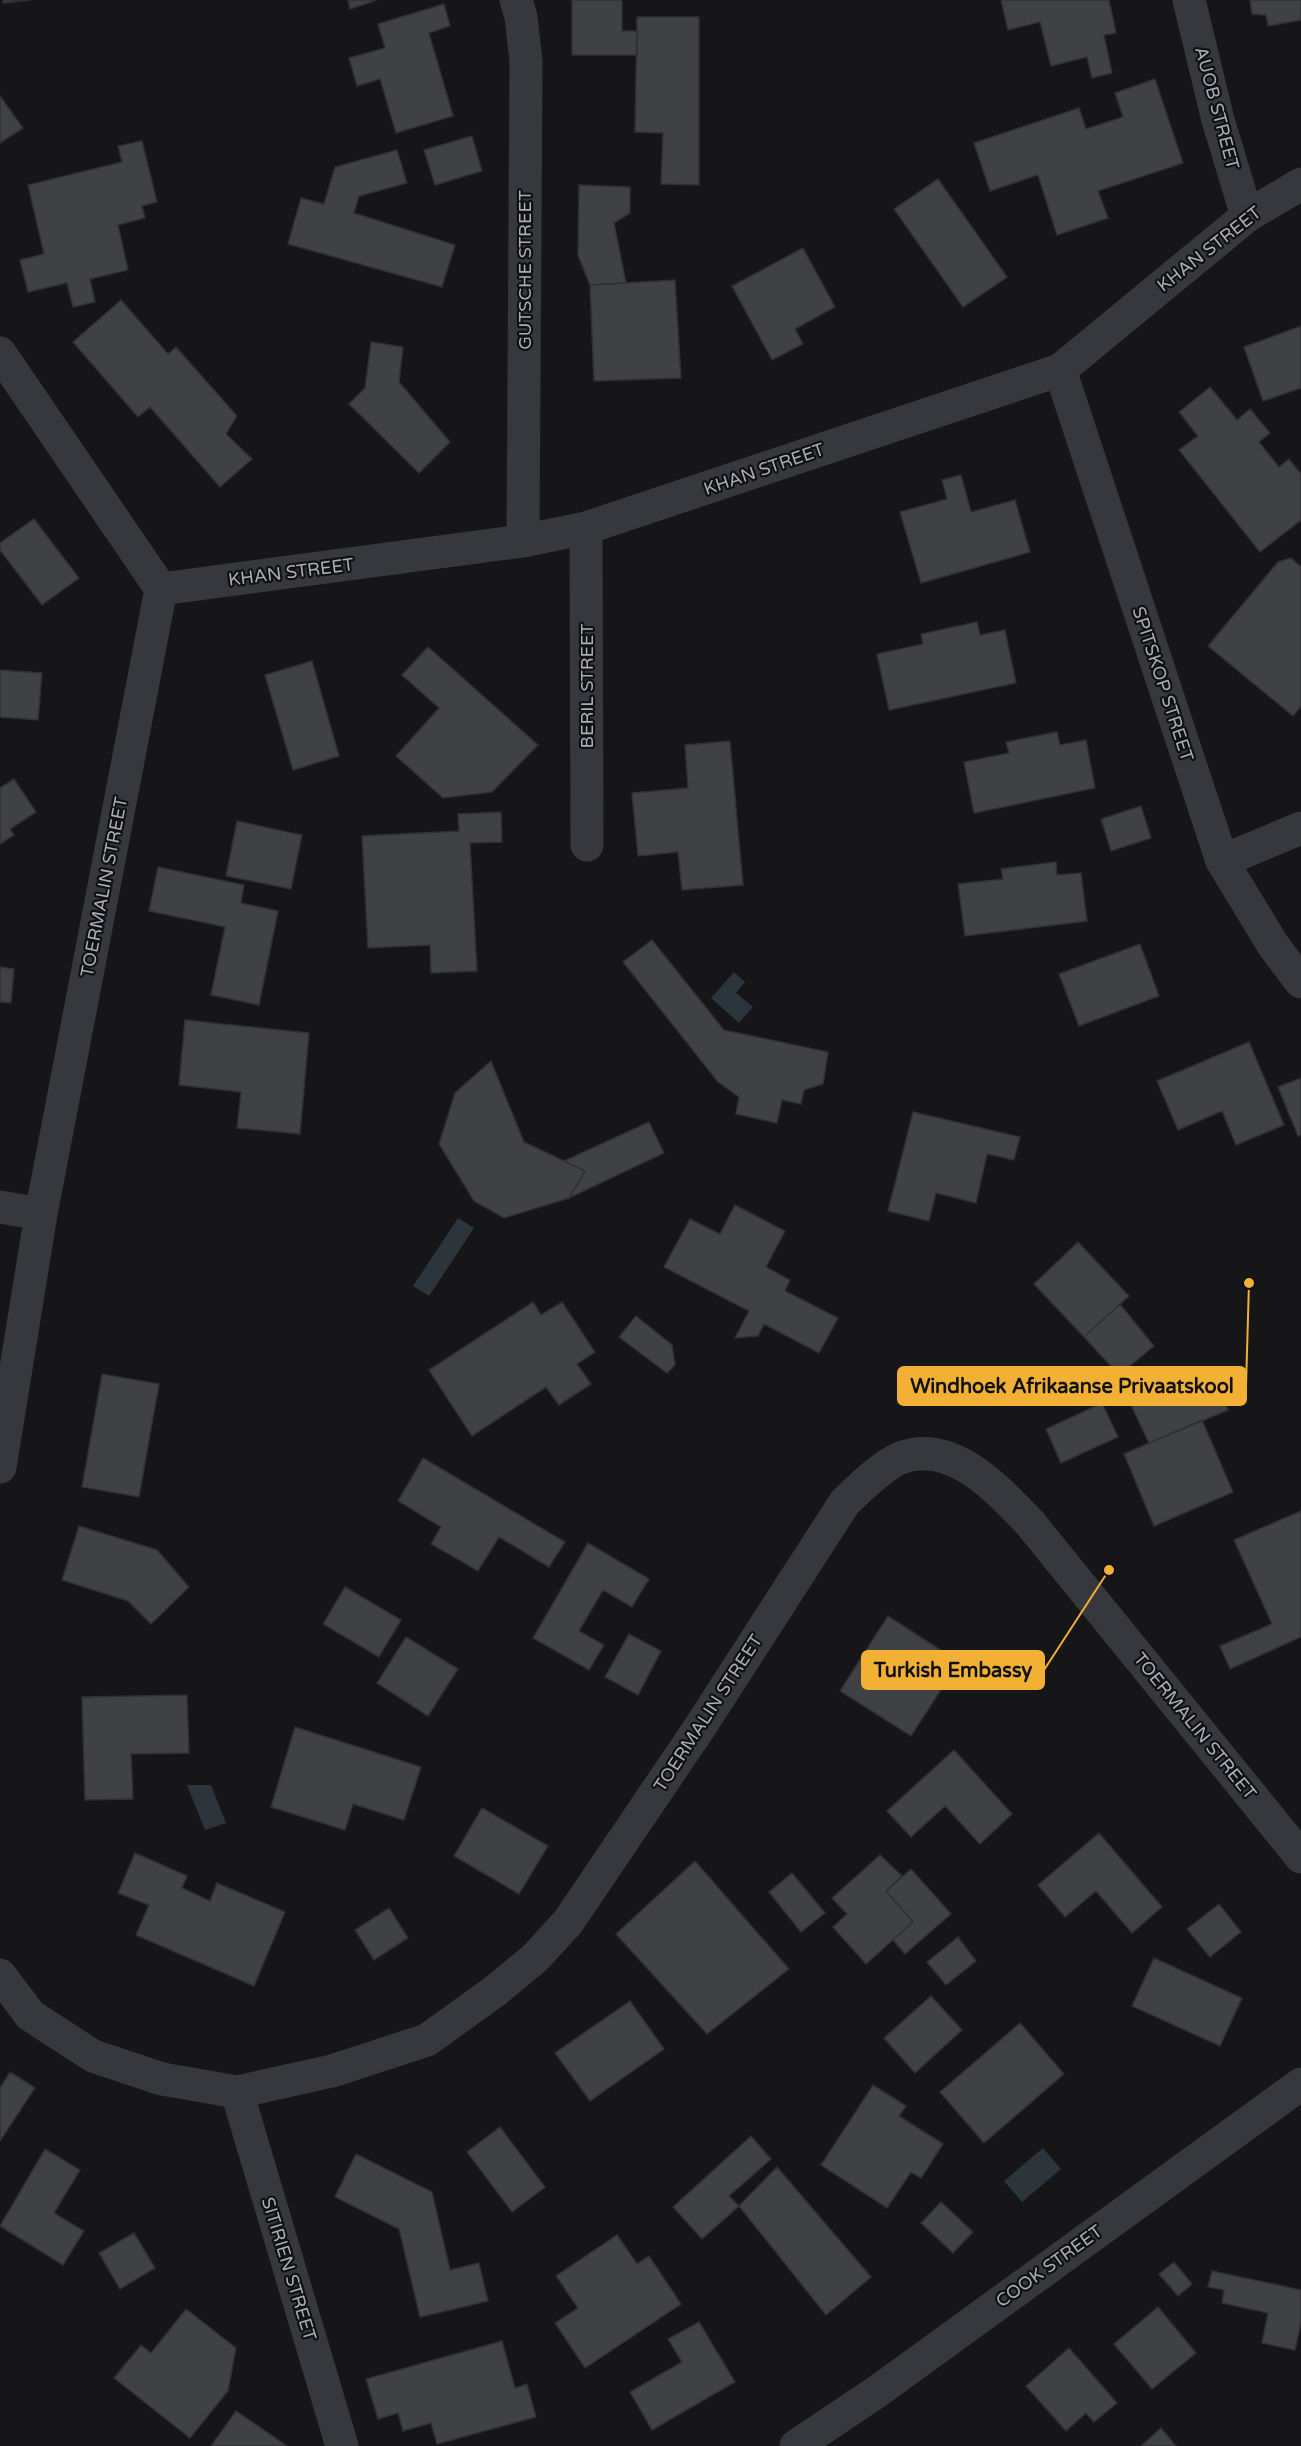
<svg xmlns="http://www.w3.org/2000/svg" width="1301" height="2446" viewBox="0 0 1301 2446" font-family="'Varela Round',sans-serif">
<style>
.water{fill:#2c353c}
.building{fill:#404145;stroke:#303034;stroke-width:1.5}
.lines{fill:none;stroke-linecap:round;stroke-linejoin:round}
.minor{stroke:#37383d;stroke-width:33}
.labels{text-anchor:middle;stroke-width:4.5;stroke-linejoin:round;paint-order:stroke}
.street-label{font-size:18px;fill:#a8adb8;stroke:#111113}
.leader{fill:none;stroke:#f2b134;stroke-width:2}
.callout-dot{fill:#f2b134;stroke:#111113;stroke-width:2}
.callout{fill:#f2b134;stroke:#f2b134;stroke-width:2}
.callout-label{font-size:20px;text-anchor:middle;font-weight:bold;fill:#111}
</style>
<rect width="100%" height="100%" fill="#161618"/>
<!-- water -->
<path class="water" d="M 734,972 L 745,982 L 736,993 L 753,1007 L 739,1023 L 711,998 Z
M 458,1218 L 474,1228 L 429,1296 L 413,1286 Z
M 187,1785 L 211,1785 L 226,1823 L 205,1830 Z
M 1043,2148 L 1061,2169 L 1022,2202 L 1004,2181 Z"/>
<!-- building -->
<path class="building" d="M 3,0 L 31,0 L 3,3 Z
M 348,0 L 377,0 L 350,9 Z
M 572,0 L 622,0 L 622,31 L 637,31 L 637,55 L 572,55 Z
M 1001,0 L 1109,0 L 1116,33 L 1104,35 L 1112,73 L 1092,78 L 1087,57 L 1051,66 L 1040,22 L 1008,30 Z
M 1250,0 L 1301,0 L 1301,20 L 1268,26 L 1266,15 L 1252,14 Z
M 444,4 L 450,26 L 429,33 L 453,116 L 396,133 L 380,79 L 357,86 L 349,58 L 385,48 L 378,24 Z
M 637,17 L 699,17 L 699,185 L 661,184 L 663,133 L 635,132 Z
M 1155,79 L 1183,163 L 1098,191 L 1108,218 L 1057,235 L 1038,175 L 990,191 L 974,143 L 1079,108 L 1086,129 L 1123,117 L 1115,93 Z
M 0,96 L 23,128 L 0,143 Z
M 472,136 L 482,171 L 435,185 L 424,150 Z
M 142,141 L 157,202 L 142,206 L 145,218 L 118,225 L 128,270 L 90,279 L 95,302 L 73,307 L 67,283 L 28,292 L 20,260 L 44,254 L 28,185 L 122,162 L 118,146 Z
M 397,150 L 407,183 L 359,196 L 354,213 L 455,245 L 442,287 L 288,244 L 301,198 L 324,204 L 335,167 Z
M 938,179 L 1007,277 L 963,307 L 894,209 Z
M 579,185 L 630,187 L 630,213 L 614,223 L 626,283 L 590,285 L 578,255 Z
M 803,248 L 835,307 L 795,329 L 803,344 L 772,360 L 732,286 Z
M 675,280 L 681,378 L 594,381 L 590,285 Z
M 121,300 L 168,354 L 176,347 L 237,416 L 226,434 L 252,459 L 220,487 L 150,407 L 138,417 L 73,342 Z
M 1301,326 L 1301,388 L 1263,401 L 1244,347 Z
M 371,342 L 403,347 L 399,382 L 450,442 L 419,473 L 349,404 L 365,388 Z
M 1210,387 L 1237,420 L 1250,409 L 1270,433 L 1259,442 L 1279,467 L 1289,459 L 1301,474 L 1301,520 L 1260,552 L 1179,450 L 1198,436 L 1179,412 Z
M 961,475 L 971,512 L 1015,500 L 1030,552 L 921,583 L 900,512 L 947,499 L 942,480 Z
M 34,519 L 79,578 L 42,605 L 0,550 L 0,543 Z
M 1291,558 L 1301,567 L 1301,706 L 1293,716 L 1208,646 L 1278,562 Z
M 977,622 L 980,635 L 1005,630 L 1016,683 L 889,710 L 877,654 L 923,644 L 921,634 Z
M 428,647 L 538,745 L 492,792 L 443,798 L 396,756 L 439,708 L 402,675 Z
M 312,661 L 339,756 L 293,770 L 265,675 Z
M 0,670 L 42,673 L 38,720 L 0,717 Z
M 1057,732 L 1060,745 L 1086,740 L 1095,788 L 974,813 L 964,762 L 1009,753 L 1006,742 Z
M 730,741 L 743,885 L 682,890 L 678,852 L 638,856 L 632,793 L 688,788 L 685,745 Z
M 14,779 L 36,812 L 10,829 L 14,835 L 0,844 L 0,788 Z
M 1141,806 L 1151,838 L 1111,851 L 1101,819 Z
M 501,812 L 502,842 L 470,843 L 477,971 L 431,973 L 430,945 L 368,948 L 362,836 L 459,831 L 458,814 Z
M 237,821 L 302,835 L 291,889 L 226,876 Z
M 1056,862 L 1057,875 L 1081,873 L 1087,921 L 965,936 L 958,884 L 1003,879 L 1001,869 Z
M 158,867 L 244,885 L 241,903 L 278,911 L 259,1005 L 211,995 L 225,927 L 149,911 Z
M 652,940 L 724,1030 L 828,1052 L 823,1084 L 804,1090 L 801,1104 L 782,1100 L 777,1123 L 736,1114 L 739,1097 L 718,1082 L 623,962 Z
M 1140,944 L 1159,996 L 1079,1026 L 1059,974 Z
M 0,967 L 14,969 L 11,1003 L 0,1002 Z
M 185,1020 L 309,1033 L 300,1134 L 237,1128 L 241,1092 L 179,1085 Z
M 1249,1042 L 1284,1125 L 1236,1145 L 1222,1111 L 1178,1130 L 1157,1081 Z
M 491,1061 L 524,1142 L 585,1171 L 569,1198 L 504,1218 L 474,1201 L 439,1144 L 455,1093 Z
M 1301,1078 L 1301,1134 L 1298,1136 L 1278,1087 Z
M 913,1112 L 1020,1137 L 1014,1160 L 987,1154 L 976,1203 L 936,1193 L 929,1221 L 888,1211 Z
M 649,1122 L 664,1153 L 569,1198 L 585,1171 L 564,1161 Z
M 735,1205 L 785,1231 L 766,1267 L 790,1280 L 785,1291 L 838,1318 L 819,1353 L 764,1324 L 758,1336 L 735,1338 L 749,1311 L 664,1267 L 690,1219 L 720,1234 Z
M 1078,1242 L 1129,1296 L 1084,1337 L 1034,1284 Z
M 533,1302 L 541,1315 L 562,1302 L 595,1352 L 577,1364 L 591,1384 L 559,1405 L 546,1387 L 472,1436 L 429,1370 Z
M 1120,1304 L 1154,1346 L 1119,1375 L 1084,1337 Z
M 636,1316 L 672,1345 L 675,1365 L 667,1373 L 619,1337 Z
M 1211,1370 L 1228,1410 L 1149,1443 L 1131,1405 Z
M 102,1374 L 159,1384 L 139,1497 L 82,1487 Z
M 1102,1403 L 1118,1437 L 1061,1463 L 1046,1429 Z
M 1202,1420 L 1233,1492 L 1154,1526 L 1124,1454 Z
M 423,1458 L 565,1542 L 549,1567 L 499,1537 L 478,1571 L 431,1544 L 441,1527 L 398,1501 Z
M 1301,1511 L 1301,1637 L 1230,1669 L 1220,1646 L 1272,1624 L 1234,1540 Z
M 79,1526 L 157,1550 L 189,1587 L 151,1624 L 128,1601 L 62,1580 Z
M 588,1543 L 649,1579 L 632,1607 L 603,1590 L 579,1631 L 604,1645 L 589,1670 L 533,1638 Z
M 345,1587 L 401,1620 L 379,1657 L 323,1624 Z
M 888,1616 L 959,1662 L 911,1736 L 840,1691 Z
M 629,1634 L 661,1651 L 638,1695 L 605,1677 Z
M 406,1637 L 458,1669 L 428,1716 L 377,1683 Z
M 187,1695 L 189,1753 L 131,1754 L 133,1799 L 85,1800 L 82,1697 Z
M 295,1727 L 421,1767 L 404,1820 L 353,1804 L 345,1830 L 271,1807 Z
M 954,1750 L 1012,1814 L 980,1844 L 945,1806 L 911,1837 L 887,1811 Z
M 482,1808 L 548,1846 L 519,1894 L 454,1856 Z
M 1099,1833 L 1162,1907 L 1132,1933 L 1096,1891 L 1065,1917 L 1038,1885 Z
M 135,1853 L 187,1876 L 182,1888 L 210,1901 L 217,1883 L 285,1912 L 254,1986 L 136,1935 L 149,1905 L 118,1893 Z
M 880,1855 L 902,1876 L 886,1891 L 913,1922 L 866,1964 L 833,1927 L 847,1914 L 832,1898 Z
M 695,1861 L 789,1969 L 707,2034 L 616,1934 Z
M 911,1869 L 951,1914 L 905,1954 L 893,1940 L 913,1922 L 886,1891 Z
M 792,1873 L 825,1913 L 801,1932 L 769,1892 Z
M 1219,1904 L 1241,1932 L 1210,1957 L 1187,1929 Z
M 389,1908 L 408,1938 L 374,1960 L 355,1930 Z
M 958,1937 L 976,1961 L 946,1985 L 927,1962 Z
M 1154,1958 L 1242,1998 L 1220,2046 L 1132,2006 Z
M 931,1996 L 962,2030 L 915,2073 L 884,2038 Z
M 630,2001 L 664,2049 L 590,2101 L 555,2053 Z
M 1020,2023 L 1064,2074 L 984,2143 L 940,2092 Z
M 10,2072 L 35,2088 L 0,2141 L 0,2088 Z
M 873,2085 L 906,2106 L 899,2116 L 943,2144 L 921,2178 L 911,2172 L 887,2208 L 821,2165 Z
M 500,2127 L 545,2187 L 512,2212 L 467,2152 Z
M 751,2136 L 771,2159 L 729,2196 L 739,2206 L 702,2239 L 673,2207 Z
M 45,2149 L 80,2170 L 54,2213 L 84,2231 L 63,2265 L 0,2226 Z
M 356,2154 L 432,2192 L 450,2270 L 479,2263 L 488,2301 L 420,2317 L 399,2229 L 335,2197 Z
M 777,2167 L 871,2277 L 826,2315 L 739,2206 Z
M 941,2202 L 973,2232 L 953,2253 L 921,2223 Z
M 134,2233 L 155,2268 L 120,2289 L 99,2253 Z
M 617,2235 L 637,2264 L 649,2256 L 681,2304 L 585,2368 L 555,2323 L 578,2308 L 556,2276 Z
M 1174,2262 L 1192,2284 L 1178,2296 L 1159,2274 Z
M 1212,2271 L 1301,2290 L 1301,2322 L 1295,2350 L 1262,2343 L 1268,2313 L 1222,2303 L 1224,2290 L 1208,2287 Z
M 1158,2307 L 1196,2353 L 1152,2389 L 1114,2344 Z
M 186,2309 L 236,2348 L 228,2391 L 190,2438 L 114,2378 L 141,2345 L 151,2353 Z
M 699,2322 L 735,2382 L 652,2430 L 630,2392 L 682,2362 L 668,2339 Z
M 502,2341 L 515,2388 L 527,2384 L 536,2417 L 437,2444 L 431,2423 L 403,2431 L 398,2413 L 378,2419 L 366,2379 Z
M 1069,2348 L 1117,2403 L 1094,2422 L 1086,2413 L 1066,2431 L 1026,2386 Z
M 236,2411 L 287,2446 L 211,2446 Z
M 1161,2428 L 1176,2446 L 1141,2446 Z"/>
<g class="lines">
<!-- minor -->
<path class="minor" d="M 516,0 L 521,17 L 526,61 L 523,541
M 1189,0 L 1218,120 L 1247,216
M 0,353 L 161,589 L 41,1214 L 0,1467
M 1060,370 L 1222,861 L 1273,945 L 1301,982
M 586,528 L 587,845
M 161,589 L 523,541 L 586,528 L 1060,370 L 1247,216 L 1301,184
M 1222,861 L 1301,828
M 0,1207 L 41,1214
M 0,1975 L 30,2015 L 93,2056 L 162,2079 L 237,2092 L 332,2071 L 427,2040 L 495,1991 L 535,1958 L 568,1922 L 700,1727 L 845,1502 C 860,1488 882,1466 900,1458 C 952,1438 998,1490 1030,1523 L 1301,1857
M 237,2092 L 342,2446
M 796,2446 L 878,2391 L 1301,2084"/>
</g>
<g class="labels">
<!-- street labels -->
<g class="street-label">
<text transform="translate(1217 108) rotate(75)" y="6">AUOB STREET</text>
<text transform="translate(1209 249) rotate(-38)" y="6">KHAN STREET</text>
<text transform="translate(525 270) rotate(-90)" y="6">GUTSCHE STREET</text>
<text transform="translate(764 469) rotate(-19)" y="6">KHAN STREET</text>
<text transform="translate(291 572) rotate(-7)" y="6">KHAN STREET</text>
<text transform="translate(1163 684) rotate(72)" y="6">SPITSKOP STREET</text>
<text transform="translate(587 686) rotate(-90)" y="6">BERIL STREET</text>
<text transform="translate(104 887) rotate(-79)" y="6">TOERMALIN STREET</text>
<text transform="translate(708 1713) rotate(-57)" y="6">TOERMALIN STREET</text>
<text transform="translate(1195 1726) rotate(51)" y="6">TOERMALIN STREET</text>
<text transform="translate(1049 2266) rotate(-36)" y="6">COOK STREET</text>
<text transform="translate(289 2269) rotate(73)" y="6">SITIRIEN STREET</text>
</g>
</g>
<!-- callouts -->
<path class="leader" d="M1249 1283L1246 1386M1109 1570L1044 1670"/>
<g class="callout-dot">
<circle cx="1249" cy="1283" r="6"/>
<circle cx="1109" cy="1570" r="6"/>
</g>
<g class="callout">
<rect x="898" y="1367" width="348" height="38" rx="6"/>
<rect x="862" y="1651" width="182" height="38" rx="6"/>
</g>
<g class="callout-label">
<text x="1072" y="1393">Windhoek Afrikaanse Privaatskool</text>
<text x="953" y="1677">Turkish Embassy</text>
</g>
</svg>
